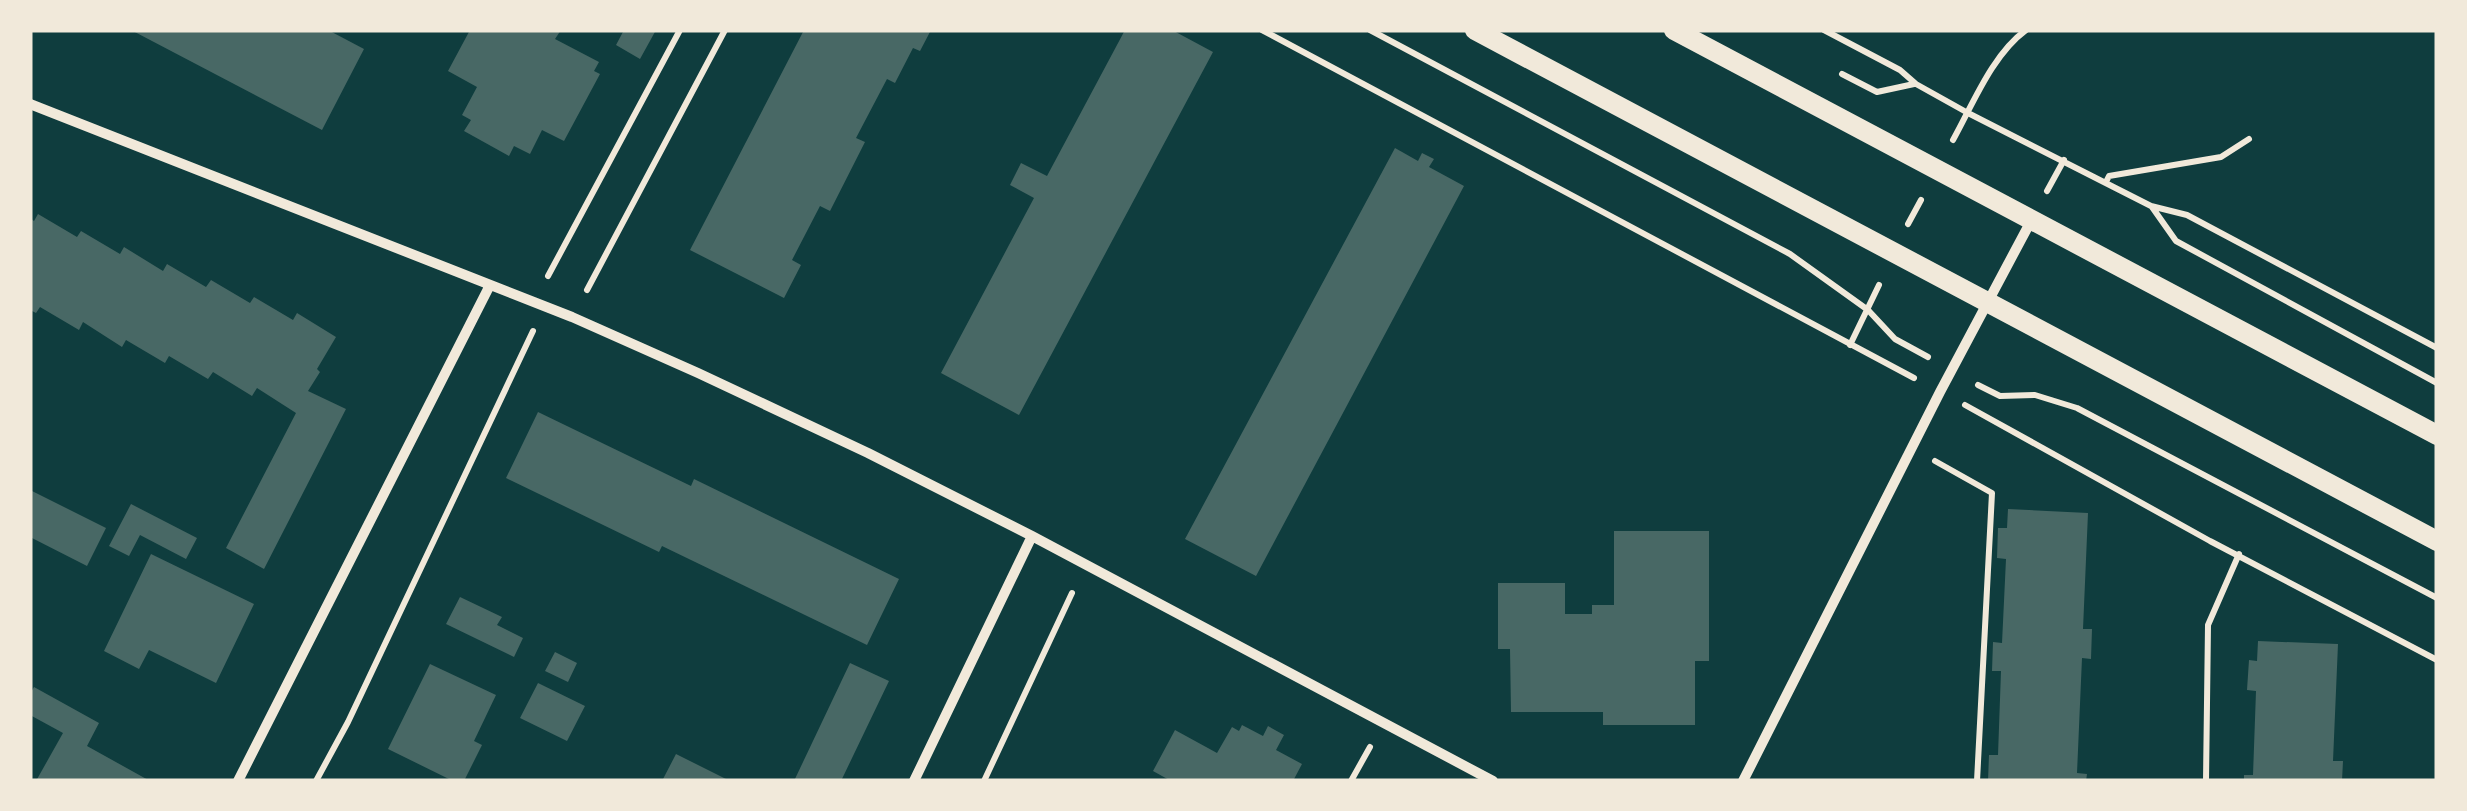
<svg xmlns="http://www.w3.org/2000/svg" width="2467" height="811" viewBox="0 0 2467 811" font-family="Mulish,sans-serif">
<style>
.building{fill:#486865}
.lines{fill:none;stroke-linecap:round;stroke-linejoin:round}
.path{stroke:#f1e9da;stroke-width:6}
.minor{stroke:#f1e9da;stroke-width:10}
.secondary{stroke:#f1e9da;stroke-width:20}
</style>
<rect width="100%" height="100%" fill="#0f3d3e"/>
<!-- building -->
<path class="building" d="M 131,30 L 328,30 L 364,49 L 322,130 Z
M 470,30 L 561,30 L 555,39 L 599,62 L 594,71 L 600,74 L 564,141 L 542,130 L 530,154 L 514,146 L 509,156 L 464,131 L 471,120 L 462,115 L 477,87 L 448,71 Z
M 624,30 L 656,30 L 640,59 L 616,45 Z
M 804,30 L 931,30 L 920,51 L 913,48 L 895,83 L 887,79 L 856,138 L 865,142 L 830,211 L 820,206 L 792,260 L 801,265 L 784,298 L 690,250 Z
M 1125,30 L 1172,30 L 1213,52 L 1019,415 L 941,373 L 1034,198 L 1010,185 L 1021,163 L 1047,176 Z
M 1395,148 L 1418,161 L 1422,153 L 1434,159 L 1429,167 L 1464,186 L 1256,576 L 1185,539 Z
M 38,214 L 77,237 L 81,231 L 120,254 L 124,247 L 163,271 L 167,264 L 206,287 L 211,280 L 250,303 L 254,297 L 293,320 L 297,313 L 336,337 L 317,369 L 320,372 L 308,391 L 346,409 L 264,569 L 226,548 L 296,413 L 257,388 L 252,396 L 213,372 L 208,379 L 169,356 L 165,363 L 126,340 L 122,347 L 83,322 L 79,330 L 40,307 L 36,313 L 30,310 L 30,218 L 34,221 Z
M 538,412 L 691,486 L 694,479 L 899,579 L 867,645 L 662,546 L 659,552 L 506,478 Z
M 30,490 L 106,528 L 87,566 L 30,537 Z
M 131,504 L 197,538 L 186,559 L 140,535 L 129,556 L 109,546 Z
M 2008,509 L 2088,513 L 2083,629 L 2092,629 L 2091,659 L 2082,658 L 2077,773 L 2087,774 L 2086,781 L 1988,781 L 1989,755 L 1998,755 L 2001,671 L 1992,671 L 1993,642 L 2002,643 L 2006,559 L 1997,558 L 1998,528 L 2007,528 Z
M 1614,531 L 1709,531 L 1709,661 L 1695,661 L 1695,725 L 1603,725 L 1603,712 L 1511,712 L 1510,649 L 1498,649 L 1498,583 L 1565,583 L 1565,614 L 1592,614 L 1592,605 L 1614,605 Z
M 151,554 L 254,604 L 216,683 L 149,650 L 139,669 L 104,651 Z
M 460,597 L 502,617 L 497,625 L 523,638 L 514,657 L 446,624 Z
M 2258,641 L 2338,644 L 2333,761 L 2343,761 L 2342,781 L 2244,781 L 2244,775 L 2253,775 L 2256,691 L 2247,690 L 2249,660 L 2257,661 Z
M 555,652 L 577,663 L 568,682 L 545,671 Z
M 850,663 L 889,681 L 841,781 L 794,781 Z
M 430,664 L 496,695 L 474,741 L 482,745 L 464,781 L 453,781 L 388,749 Z
M 538,683 L 585,706 L 567,741 L 520,718 Z
M 34,687 L 99,723 L 87,746 L 150,781 L 36,781 L 63,733 L 30,715 L 30,694 Z
M 1242,725 L 1263,736 L 1268,726 L 1284,735 L 1276,750 L 1302,764 L 1293,781 L 1171,781 L 1153,771 L 1175,730 L 1217,753 L 1232,727 L 1239,731 Z
M 676,754 L 730,781 L 662,781 Z"/>
<g class="lines">
<!-- path -->
<path class="path" d="M 1262,30 L 1914,378
M 1370,30 L 1790,254 L 1868,310 L 1895,339 L 1928,357
M 1824,30 L 1900,70 L 1916,84 L 1968,113 L 2151,206 L 2187,215 L 2437,348
M 1842,74 L 1877,92 L 1914,84
M 1953,140 C 1973,104 1992,55 2026,30
M 2106,182 L 2109,176 L 2221,157 L 2249,139
M 2047,191 L 2064,160
M 2152,207 L 2176,241 L 2437,383
M 1908,224 L 1921,200
M 548,276 L 680,30
M 587,290 L 725,30
M 1850,345 L 1879,285
M 1978,385 L 2000,396 L 2035,395 L 2077,408 L 2437,598
M 1965,405 L 2210,541 L 2437,660
M 1935,461 L 1992,493 L 1977,781
M 316,781 L 348,722 L 533,331
M 984,781 L 1072,593
M 1351,781 L 1370,747
M 2206,781 L 2208,625 L 2239,554"/>
<!-- minor -->
<path class="minor" d="M 30,104 L 572,317 L 698,373 L 868,453 L 1032,536 L 1493,781
M 238,781 L 489,287
M 914,781 L 1032,536
M 1743,781 L 1940,392 L 2032,219"/>
<!-- secondary -->
<path class="secondary" d="M 1475,30 L 2437,541
M 1674,30 L 2437,435"/>
</g>
<!-- border -->
<rect width="2467" height="811" fill="none" stroke="#f1e9da" stroke-width="65"/>
</svg>
